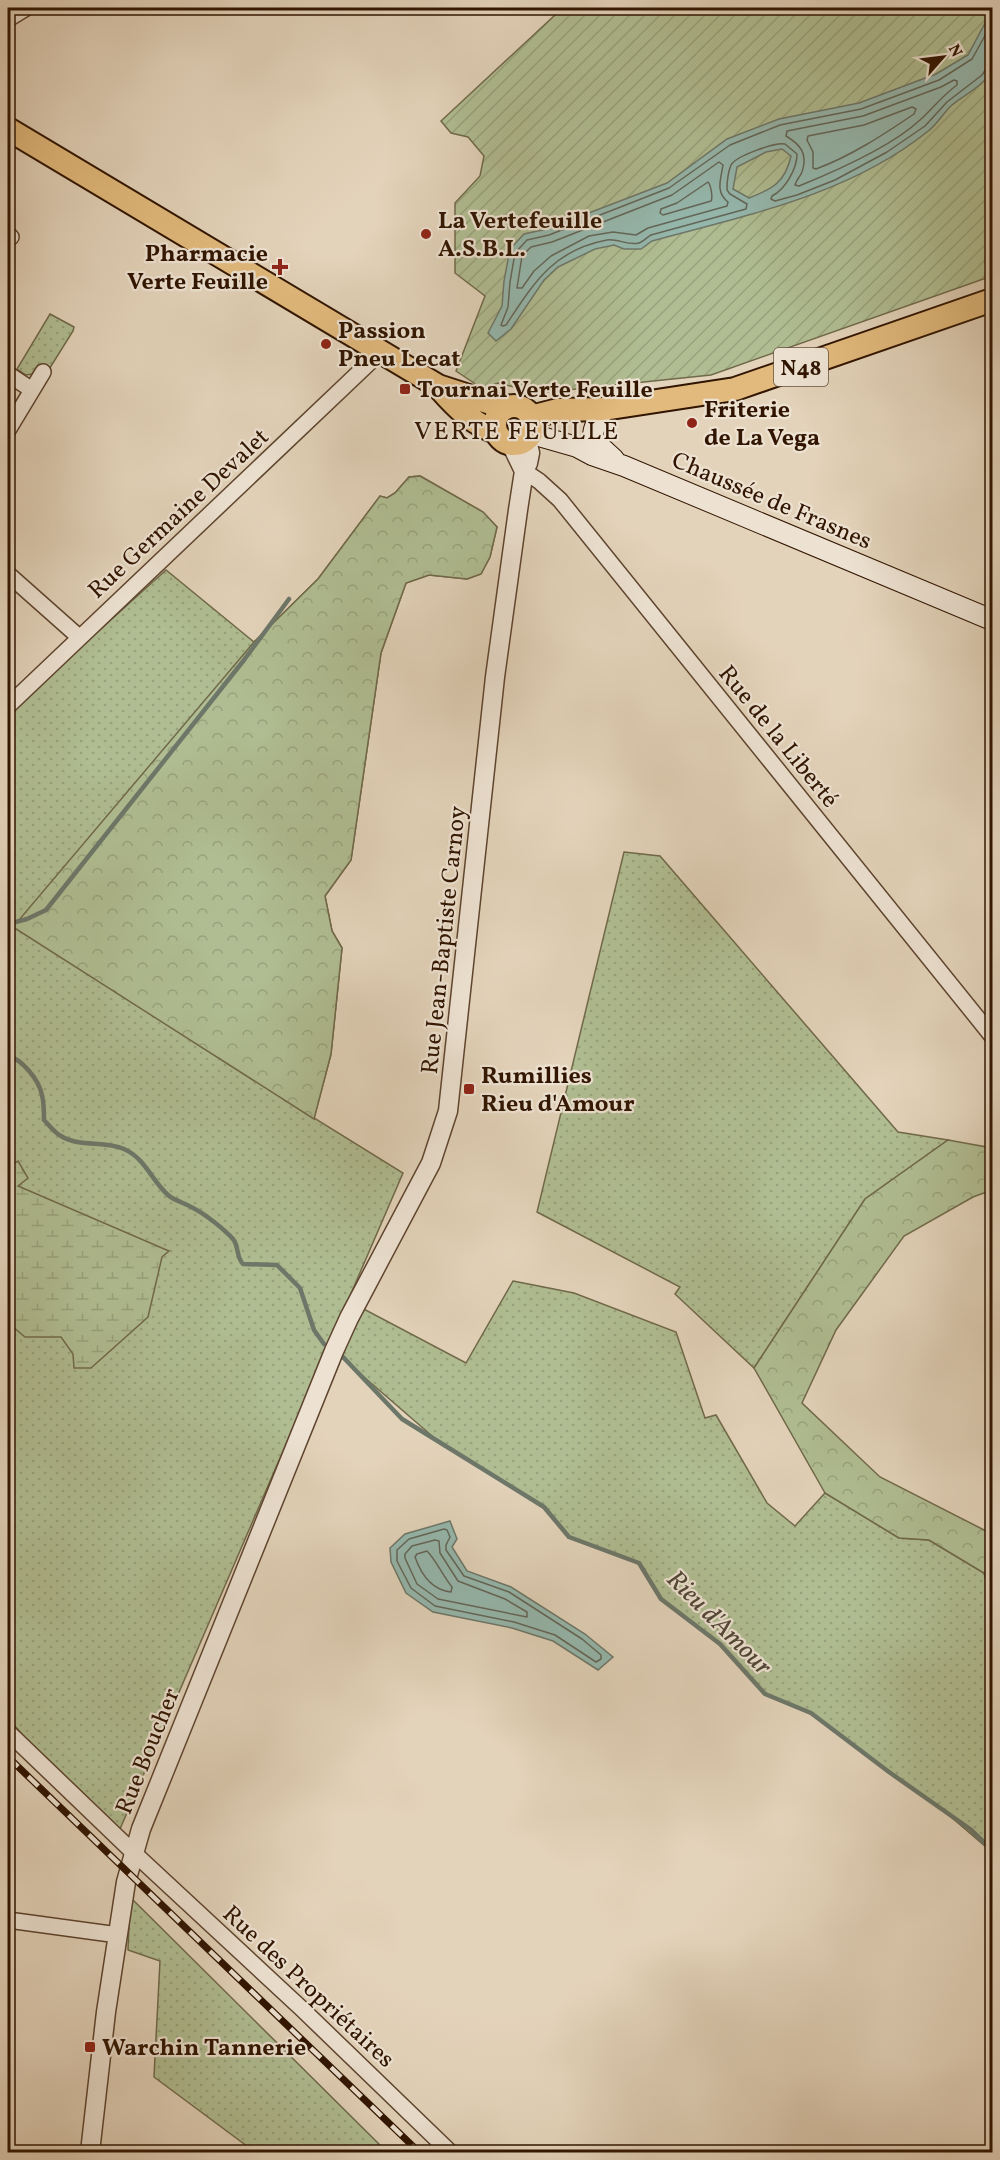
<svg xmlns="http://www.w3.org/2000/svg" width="1000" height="2160" viewBox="0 0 1000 2160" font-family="Vollkorn,serif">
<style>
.grass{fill:url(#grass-dots);stroke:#70694a;stroke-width:1.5}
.forest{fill:url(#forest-crowns);stroke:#70694a;stroke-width:1.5}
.wetland{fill:url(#wetland-marsh);stroke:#70694a;stroke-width:1.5}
.garden{fill:url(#garden-furrows);stroke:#70694a;stroke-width:1.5}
.water{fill:#95b8ae;stroke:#6d7769;stroke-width:1.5;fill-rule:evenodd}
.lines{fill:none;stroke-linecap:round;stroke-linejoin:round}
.shore{stroke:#636658;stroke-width:1.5}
.stream{stroke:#6d7769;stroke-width:4.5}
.minor-casing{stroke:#5e442f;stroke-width:18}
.tertiary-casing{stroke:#5e442f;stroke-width:21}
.secondary-casing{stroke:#311501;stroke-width:22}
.primary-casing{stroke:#311501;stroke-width:26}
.minor{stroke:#ede2d2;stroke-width:15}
.tertiary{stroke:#ede2d2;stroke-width:18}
.secondary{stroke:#ede2d2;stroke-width:20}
.primary{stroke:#e2ba7d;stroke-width:22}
.rail-casing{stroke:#311501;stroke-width:7}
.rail{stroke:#ede2d2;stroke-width:4.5;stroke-dasharray:14;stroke-linecap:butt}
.poi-dot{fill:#8f2418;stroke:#ede2d2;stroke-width:2}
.labels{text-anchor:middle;stroke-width:4.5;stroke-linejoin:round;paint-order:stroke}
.shield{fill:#ede2d2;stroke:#695240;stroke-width:1.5}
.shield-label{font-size:22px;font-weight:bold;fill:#311501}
.poi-label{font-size:24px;font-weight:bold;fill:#311501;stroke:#ede2d2;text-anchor:start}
.street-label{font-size:24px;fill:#311501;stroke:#ede2d2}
.neighbourhood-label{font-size:26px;letter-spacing:1.5px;fill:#311501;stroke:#ede2d2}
.water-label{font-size:26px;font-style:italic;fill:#4f4635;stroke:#ede2d2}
</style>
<defs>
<pattern id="grass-dots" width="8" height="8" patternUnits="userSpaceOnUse" patternTransform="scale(1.5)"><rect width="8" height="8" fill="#b0bd92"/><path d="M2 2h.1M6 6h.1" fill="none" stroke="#98a27c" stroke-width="1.8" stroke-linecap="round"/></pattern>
<pattern id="forest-crowns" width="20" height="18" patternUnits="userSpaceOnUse" patternTransform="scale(1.5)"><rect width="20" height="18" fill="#b0bd92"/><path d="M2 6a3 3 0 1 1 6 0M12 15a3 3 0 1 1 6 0" fill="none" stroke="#98a27c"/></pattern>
<pattern id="wetland-marsh" width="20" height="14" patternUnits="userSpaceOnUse" patternTransform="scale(1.5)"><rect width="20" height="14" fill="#b0bd92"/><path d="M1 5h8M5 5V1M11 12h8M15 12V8" fill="none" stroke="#98a27c"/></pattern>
<pattern id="garden-furrows" width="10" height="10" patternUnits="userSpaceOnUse" patternTransform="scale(1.5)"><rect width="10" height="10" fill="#b0bd92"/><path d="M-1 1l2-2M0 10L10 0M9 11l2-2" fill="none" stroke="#98a27c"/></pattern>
</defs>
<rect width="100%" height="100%" fill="#e3d3ba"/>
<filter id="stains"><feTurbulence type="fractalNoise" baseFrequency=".00333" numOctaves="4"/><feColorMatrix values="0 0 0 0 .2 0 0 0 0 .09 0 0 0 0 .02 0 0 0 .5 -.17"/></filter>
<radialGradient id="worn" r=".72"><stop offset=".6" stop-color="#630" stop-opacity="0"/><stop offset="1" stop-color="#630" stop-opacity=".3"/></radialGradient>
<!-- grass -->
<path class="grass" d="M 50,314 L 74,327 L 73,331 L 48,371 L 38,365 L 33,374 L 26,375 L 17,369 Z
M 420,476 L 483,512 L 497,527 L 490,557 L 481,574 L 467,579 L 429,575 L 406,583 L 381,653 L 351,860 L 325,896 L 332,931 L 342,948 L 331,1054 L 314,1118 L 403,1173 L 120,1829 L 39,1754 L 8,1718 L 8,713 L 166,570 L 254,642 L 318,579 L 380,496 L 387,498 L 395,493 L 409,477 Z
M 624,852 L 660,856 L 898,1132 L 948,1140 L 865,1199 L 754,1368 L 675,1294 L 680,1287 L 537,1212 Z
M 513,1281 L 574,1293 L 676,1332 L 705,1418 L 716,1415 L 767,1503 L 795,1526 L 825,1493 L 899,1538 L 929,1540 L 984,1573 L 992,1600 L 992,1852 L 944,1811 L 811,1714 L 765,1694 L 716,1641 L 661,1599 L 639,1563 L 569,1537 L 544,1507 L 439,1442 L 334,1351 L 360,1307 L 466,1363 Z
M 130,1897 L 387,2152 L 255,2152 L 154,2077 L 160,1961 L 128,1950 Z"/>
<!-- forest -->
<path class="forest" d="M 420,476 L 483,512 L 497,527 L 490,557 L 481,574 L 467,579 L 429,575 L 406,583 L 381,653 L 351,860 L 325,896 L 332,931 L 342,948 L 331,1054 L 314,1119 L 13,927 L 254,642 L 318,579 L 380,496 L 387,498 L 395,493 L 409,477 Z
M 948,1140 L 992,1148 L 992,1190 L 973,1197 L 904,1236 L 836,1330 L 802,1403 L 880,1477 L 992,1534 L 992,1600 L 984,1573 L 929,1540 L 899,1538 L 825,1493 L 754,1368 L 865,1199 Z"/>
<!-- wetland -->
<path class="wetland" d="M 18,1161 L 28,1178 L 18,1186 L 169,1251 L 162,1257 L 148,1317 L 91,1368 L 74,1368 L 73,1354 L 61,1337 L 25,1337 L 12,1326 L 14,1311 L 8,1306 L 8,1167 Z"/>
<!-- garden -->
<path class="garden" d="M 554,8 L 992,8 L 992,276 L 711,375 L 538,393 L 498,383 L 483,389 L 456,371 L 485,296 L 455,273 L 455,203 L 480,176 L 484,156 L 468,137 L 451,133 L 441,121 L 555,15 Z"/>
<!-- water -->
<path class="water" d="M 992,10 C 993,21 995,58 992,69 C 989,82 963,96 952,105 C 943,113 937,125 927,132 C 848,195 747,215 652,241 L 641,249 L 624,249 L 614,245 L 595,249 L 558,267 L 544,280 L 511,329 L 496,341 L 488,333 L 502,306 L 504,281 L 510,249 L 524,234 L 547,229 L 667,183 L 727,139 L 779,119 L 859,103 L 936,74 L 968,55 ZM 782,149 L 791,156 C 785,183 772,189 749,198 L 733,189 L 737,167 L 766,152 Z
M 450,1521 L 457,1539 L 452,1547 L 467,1571 L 511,1587 L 585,1634 L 613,1657 L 598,1670 L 553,1641 L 512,1628 L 433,1612 L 406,1593 L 391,1562 L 390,1548 L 405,1534 Z"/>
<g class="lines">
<!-- shore -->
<path class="shore" d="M 992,23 L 972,59 L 939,80 L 861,109 L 780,125 L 730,145 L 669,188 L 549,235 L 527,240 L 515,253 L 510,282 L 508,307 L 501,325 L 503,326 L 506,325 C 534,283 553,250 607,240 C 617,238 628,246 639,243 C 643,242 647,237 651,235 L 746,209 L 747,204 L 730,194 L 727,190 C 727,183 728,172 731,165 C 736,156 775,142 785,144 L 797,154 C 797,168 786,189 772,196 L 771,199 L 775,201 L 797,195 L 835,180 L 887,152 L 925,126 L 947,102 L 982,75 L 986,69 L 992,68
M 954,80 L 957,81 L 957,85 C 943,95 933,108 920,120 C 891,147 836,171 799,186 L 795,185 C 796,180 800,177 802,172 C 808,154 801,145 786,136 L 787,131 L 863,116 L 941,87 Z
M 912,107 L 916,109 L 914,114 C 883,135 851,156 816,169 L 813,168 L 813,152 L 807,140 L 808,136 L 864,125 Z
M 719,162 L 723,165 C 721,179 715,192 728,202 L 727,206 L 648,228 L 636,235 L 613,232 L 589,236 L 551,256 L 534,271 L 522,288 L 517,288 L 522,256 L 531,247 L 552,242 L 672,195 Z
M 708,182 C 711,185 713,198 711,201 L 663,215 L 660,213 L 661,209 L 677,203 Z
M 444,1529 L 447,1530 L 450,1537 L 446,1545 L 446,1550 L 464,1576 L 509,1592 L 582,1639 L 601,1655 L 601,1659 L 596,1662 L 555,1635 L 514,1622 L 435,1606 L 411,1588 L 397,1561 L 397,1550 L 409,1539 Z
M 435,1540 L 439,1541 L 440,1553 L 458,1581 L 505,1599 L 527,1612 L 527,1617 L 438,1599 L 417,1584 L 405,1558 L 405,1554 L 412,1546 Z
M 427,1551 C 436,1560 443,1576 452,1587 L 451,1592 C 432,1590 421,1574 415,1557 L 417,1554 Z"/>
<!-- stream -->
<path class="stream" d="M 8,924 L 27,919 L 46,910 L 244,660 L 289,599
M 8,1056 C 22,1059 39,1080 42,1095 C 44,1103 44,1112 44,1120 C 49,1125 55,1133 61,1136 C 80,1148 104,1140 124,1149 C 146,1159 151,1180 168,1195 C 175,1201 185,1203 193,1208 C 205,1214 224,1229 233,1239 C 239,1246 236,1257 243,1264 L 277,1265 L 300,1288 L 314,1330 L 324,1344
M 343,1357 L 402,1419 L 544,1507 L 569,1537 L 639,1563 L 661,1599 L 720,1644 L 765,1694 L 811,1713 L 889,1772 L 970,1829 L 992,1850"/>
<!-- minor casing -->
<g class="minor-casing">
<path id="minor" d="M 8,19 L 26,8
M 8,234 L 11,237
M 8,374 L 32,390
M 8,430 L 43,372
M 524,471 L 539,481 L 560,500 L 992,1036
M 8,574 L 79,637
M 8,706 L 370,362 L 377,350
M 8,1732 L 135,1854 L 302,2009 L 450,2152
M 8,1920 L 118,1935"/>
</g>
<!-- tertiary casing -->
<g class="tertiary-casing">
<path id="tertiary" d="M 511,444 L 524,471
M 90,2152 L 106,2012 L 126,1882 L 141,1829 L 334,1351 L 349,1318 L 431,1163 L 448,1111 L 495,677 L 518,510 L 524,471 L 528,463 L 530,453 L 527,439"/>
</g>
<!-- secondary casing -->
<g class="secondary-casing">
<path id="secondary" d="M 604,409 C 587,439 590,437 614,459
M 532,431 L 542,437 L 577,447 L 592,455 L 624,466 L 992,620"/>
</g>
<!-- primary casing -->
<g class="primary-casing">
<path id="primary" d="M 8,129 L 438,386 L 506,408
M 441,390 C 456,407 474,425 496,432
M495 425a19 19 0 1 1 38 0a19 19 0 1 1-38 0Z
M 531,417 L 558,410 L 604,409 L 735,389 L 992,300"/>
</g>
<!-- minor -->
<use href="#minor" class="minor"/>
<!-- tertiary -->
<use href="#tertiary" class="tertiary"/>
<!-- secondary -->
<use href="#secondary" class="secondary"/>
<!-- primary -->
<use href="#primary" class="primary"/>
<!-- rail casing -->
<g class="rail-casing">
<path id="rail" d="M 8,1757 L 419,2152"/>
</g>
<!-- rail -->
<use href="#rail" class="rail"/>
</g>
<!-- markers -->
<g class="poi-dot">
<circle cx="426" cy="234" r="6"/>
<path d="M277 258h6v6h6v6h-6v6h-6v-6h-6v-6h6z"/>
<circle cx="326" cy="344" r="6"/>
<rect x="399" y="383" width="12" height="12" rx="3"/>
<circle cx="692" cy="423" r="6"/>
<rect x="463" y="1083" width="12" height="12" rx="3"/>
<rect x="84" y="2041" width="12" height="12" rx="3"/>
</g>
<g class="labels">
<!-- shield labels -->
<rect class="shield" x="774" y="348" width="54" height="38" rx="4.5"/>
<g class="shield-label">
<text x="801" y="375">N48</text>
</g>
<!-- poi labels -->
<g class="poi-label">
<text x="438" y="228">La Vertefeuille<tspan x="438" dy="28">A.S.B.L.</tspan></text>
<text x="268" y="261" text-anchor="end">Pharmacie<tspan x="268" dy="28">Verte Feuille</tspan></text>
<text x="338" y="338">Passion<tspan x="338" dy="28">Pneu Lecat</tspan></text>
<text x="417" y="397">Tournai Verte Feuille</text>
<text x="704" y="417">Friterie<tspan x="704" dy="28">de La Vega</tspan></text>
<text x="481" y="1083">Rumillies<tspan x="481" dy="28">Rieu d'Amour</tspan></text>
<text x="102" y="2055">Warchin Tannerie</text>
</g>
<!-- street labels -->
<g class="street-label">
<text transform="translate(772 500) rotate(23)" y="8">Chaussée de Frasnes</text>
<text transform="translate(178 513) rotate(-43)" y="8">Rue Germaine Devalet</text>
<text transform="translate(779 736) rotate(51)" y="8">Rue de la Liberté</text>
<text transform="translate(443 940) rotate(-84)" y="8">Rue Jean-Baptiste Carnoy</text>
<text transform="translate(147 1751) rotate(-68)" y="8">Rue Boucher</text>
<text transform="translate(309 1986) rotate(43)" y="8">Rue des Propriétaires</text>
</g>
<!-- neighbourhood labels -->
<g class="neighbourhood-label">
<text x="517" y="439">VERTE FEUILLE</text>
</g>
<!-- water labels -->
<g class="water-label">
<text transform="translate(720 1622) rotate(45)" y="9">Rieu d'Amour</text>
</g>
</g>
<!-- margin -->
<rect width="1000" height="2160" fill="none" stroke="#e3d3ba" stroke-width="30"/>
<rect x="9" y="9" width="982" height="2142" fill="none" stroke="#311501" stroke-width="3"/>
<rect x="15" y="15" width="970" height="2130" fill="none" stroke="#311501" stroke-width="1.5"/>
<!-- north arrow -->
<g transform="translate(943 57) rotate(62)" stroke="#ede2d2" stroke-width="4.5" paint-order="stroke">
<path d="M0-4.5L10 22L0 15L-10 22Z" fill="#311501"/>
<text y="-9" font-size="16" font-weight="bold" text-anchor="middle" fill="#311501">N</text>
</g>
<rect width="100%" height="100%" filter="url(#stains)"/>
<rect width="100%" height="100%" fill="url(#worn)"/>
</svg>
